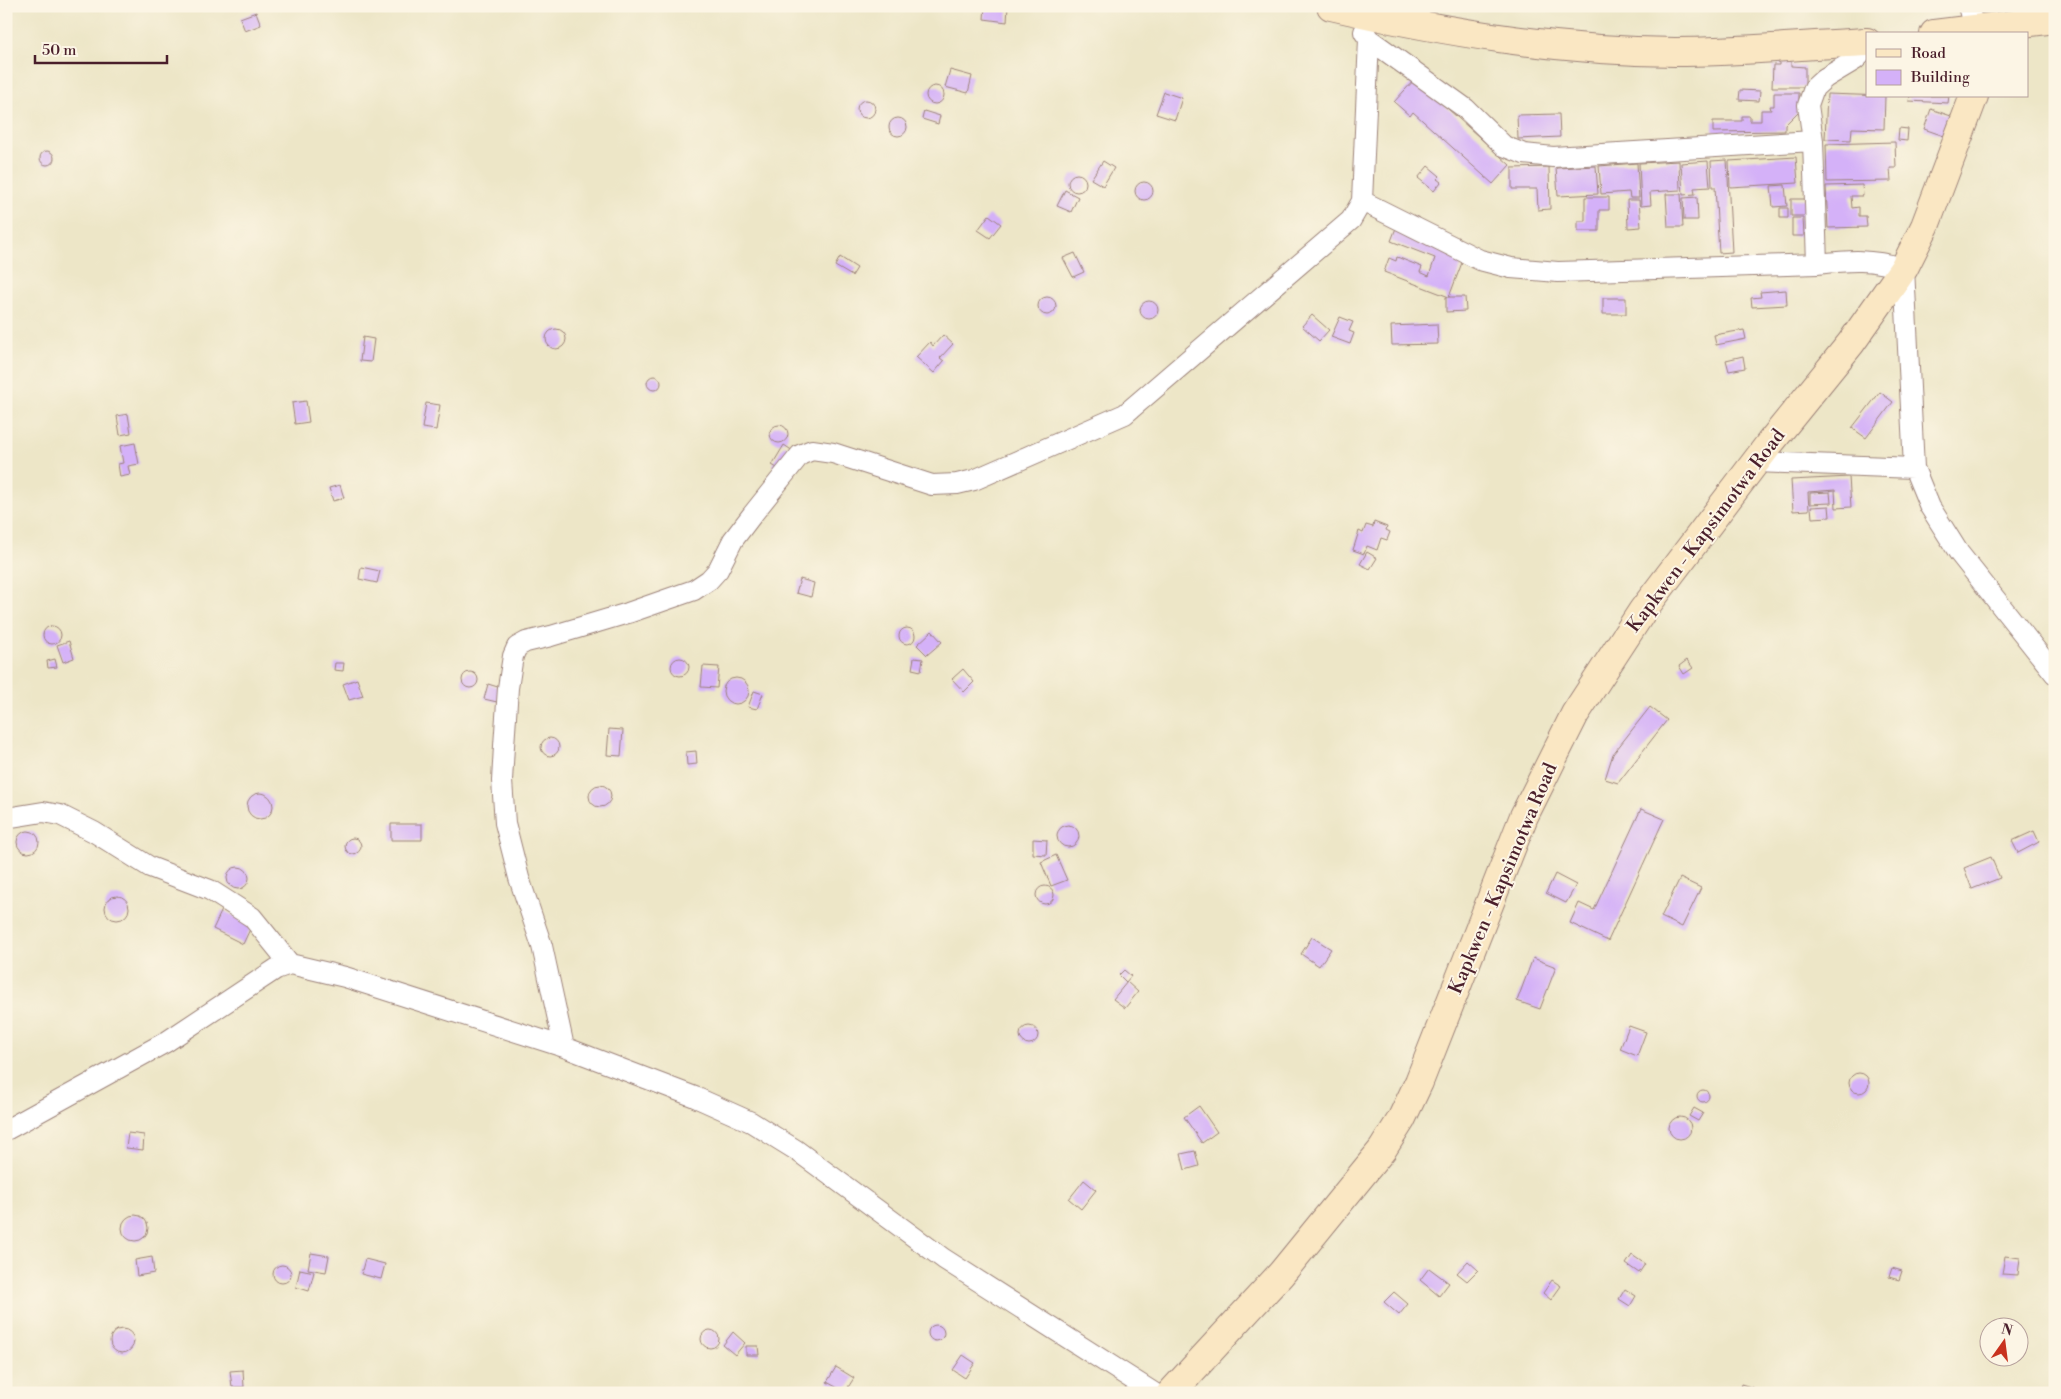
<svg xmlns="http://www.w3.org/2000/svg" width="2061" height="1399" viewBox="0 0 2061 1399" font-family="'Libre Bodoni',serif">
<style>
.building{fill:#d4b1f8}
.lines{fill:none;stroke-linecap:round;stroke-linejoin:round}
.street-casing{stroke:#9c8279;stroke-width:22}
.secondary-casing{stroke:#9c8279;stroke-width:30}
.street{stroke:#fff;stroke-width:20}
.secondary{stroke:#fae7c3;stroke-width:28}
.labels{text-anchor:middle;stroke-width:4;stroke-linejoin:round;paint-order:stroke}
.street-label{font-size:19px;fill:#4a1f2b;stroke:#fcf5e5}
</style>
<rect width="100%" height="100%" fill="#fcf5e5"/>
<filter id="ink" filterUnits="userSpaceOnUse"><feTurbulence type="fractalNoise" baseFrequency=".02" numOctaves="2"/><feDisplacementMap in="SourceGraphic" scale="10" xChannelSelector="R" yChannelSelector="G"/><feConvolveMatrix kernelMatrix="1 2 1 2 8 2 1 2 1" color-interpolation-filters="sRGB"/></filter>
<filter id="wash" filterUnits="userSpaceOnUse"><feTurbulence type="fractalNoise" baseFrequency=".0096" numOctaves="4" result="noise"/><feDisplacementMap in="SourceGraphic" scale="20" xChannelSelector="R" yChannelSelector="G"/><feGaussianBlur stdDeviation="1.12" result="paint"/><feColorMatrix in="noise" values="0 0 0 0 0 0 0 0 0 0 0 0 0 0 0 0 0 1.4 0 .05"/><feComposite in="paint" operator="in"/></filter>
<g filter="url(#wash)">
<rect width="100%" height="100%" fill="#ede6c7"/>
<g id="blocks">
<!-- building -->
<path class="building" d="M 985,6 L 1008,6 L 1007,22 L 984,19 Z
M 256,12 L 261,25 L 245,31 L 240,18 Z
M 1779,61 L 1791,61 L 1791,66 L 1805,67 L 1805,87 L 1772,87 L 1773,65 L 1779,65 Z
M 950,70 L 972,76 L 968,93 L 945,87 Z
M 1415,79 L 1510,165 L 1493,184 L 1413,112 L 1410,116 L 1394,102 Z
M926 95a9 9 0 1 1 18 0a9 9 0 1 1-18 0Z
M 1740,90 L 1760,91 L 1759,101 L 1739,100 Z
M 1164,92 L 1182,98 L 1175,120 L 1156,114 Z
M 1774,93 L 1799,93 L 1799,111 L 1785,125 L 1785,131 L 1713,132 L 1713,121 L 1742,121 L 1742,116 L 1750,116 L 1750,121 L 1761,121 L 1761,110 L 1771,110 L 1770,106 L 1774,106 Z
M 1827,94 L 1885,96 L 1884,129 L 1852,128 L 1851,140 L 1825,139 Z
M 1910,96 L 1949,96 L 1948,103 L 1909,101 Z
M857 109a9 9 0 1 1 18 0a9 9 0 1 1-18 0Z
M 1931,109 L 1951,116 L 1944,136 L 1924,129 Z
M 924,111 L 940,116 L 938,124 L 922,119 Z
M 1559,114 L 1560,137 L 1518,139 L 1517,115 Z
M889 127a9 9 0 1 1 18 0a9 9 0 1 1-18 0Z
M 1899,128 L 1908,129 L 1907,141 L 1898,140 Z
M 1895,142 L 1896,168 L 1890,168 L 1891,181 L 1827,182 L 1826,144 Z
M40 158a7 7 0 1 1 14 0a7 7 0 1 1-14 0Z
M 1796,157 L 1798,183 L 1730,187 L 1729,161 Z
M 1727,160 L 1732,252 L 1719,253 L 1715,187 L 1712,187 L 1711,161 Z
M 1103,161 L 1114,168 L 1103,186 L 1091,179 Z
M 1679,161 L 1680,190 L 1650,192 L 1651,205 L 1641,206 L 1639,163 Z
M 1708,161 L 1710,187 L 1694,188 L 1695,194 L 1683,195 L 1681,163 Z
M 1637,163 L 1639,198 L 1630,198 L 1629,192 L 1601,194 L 1599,166 Z
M 1428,166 L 1440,176 L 1437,179 L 1441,182 L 1434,191 L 1418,178 Z
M 1596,166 L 1598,194 L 1558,196 L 1556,168 Z
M 1549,167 L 1550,209 L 1538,210 L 1537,189 L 1512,189 L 1512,168 Z
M1068 183a9 9 0 1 1 18 0a9 9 0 1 1-18 0Z
M1135 191a9 9 0 1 1 18 0a9 9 0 1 1-18 0Z
M 1785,185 L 1787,206 L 1773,207 L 1771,186 Z
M 1862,185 L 1863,196 L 1851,196 L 1852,208 L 1859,207 L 1859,216 L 1866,216 L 1867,227 L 1828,228 L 1826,186 Z
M 1065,190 L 1078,197 L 1071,212 L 1057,206 Z
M 1666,194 L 1681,194 L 1683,227 L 1668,227 Z
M 1585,197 L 1609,197 L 1609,210 L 1599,210 L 1599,231 L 1578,231 L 1578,221 L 1585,221 Z
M 1697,197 L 1698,220 L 1684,220 L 1683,198 Z
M 1791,199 L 1812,199 L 1812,216 L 1791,216 Z
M 1627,200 L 1639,200 L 1641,227 L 1628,228 Z
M 1780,208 L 1788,208 L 1788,218 L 1780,218 Z
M 989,215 L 1001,224 L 990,238 L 978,230 Z
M 1792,218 L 1803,218 L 1804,236 L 1792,236 Z
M 1396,228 L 1441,245 L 1439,251 L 1463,260 L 1449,297 L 1384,272 L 1389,258 L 1396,261 L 1397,257 L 1422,267 L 1420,272 L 1429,276 L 1435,258 L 1391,241 Z
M 1075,253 L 1084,272 L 1073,277 L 1063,258 Z
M 840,257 L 857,268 L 852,276 L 835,266 Z
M 1786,290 L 1787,305 L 1752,307 L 1751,298 L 1761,297 L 1760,292 Z
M 1446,297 L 1465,297 L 1466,311 L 1446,312 Z
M1038 306a9 9 0 1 1 18 0a9 9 0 1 1-18 0Z
M 1603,298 L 1626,298 L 1626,314 L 1603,314 Z
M1140 310a9 9 0 1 1 18 0a9 9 0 1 1-18 0Z
M 1312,315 L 1329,330 L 1319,341 L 1302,326 Z
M 1340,317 L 1353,322 L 1349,331 L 1354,333 L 1350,344 L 1331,337 Z
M 1437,324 L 1438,344 L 1392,345 L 1391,326 Z
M546 339a10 10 0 1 1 20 0a10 10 0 1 1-20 0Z
M 1744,330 L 1746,339 L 1716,345 L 1714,335 Z
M 943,335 L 953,344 L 940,358 L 944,361 L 934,373 L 916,357 L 930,342 L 933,346 Z
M 363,337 L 374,339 L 371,362 L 360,361 Z
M 1743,356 L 1745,368 L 1729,371 L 1726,360 Z
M647 383a7 7 0 1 1 14 0a7 7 0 1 1-14 0Z
M 1880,392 L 1893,402 L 1866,438 L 1852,428 Z
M 306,401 L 309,422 L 295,424 L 292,403 Z
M 426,403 L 440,405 L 436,430 L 422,428 Z
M 128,414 L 131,433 L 120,435 L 117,416 Z
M770 434a9 9 0 1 1 18 0a9 9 0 1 1-18 0Z
M 135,443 L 139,464 L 128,466 L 130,475 L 120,477 L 118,464 L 123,463 L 120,446 Z
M 784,445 L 796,453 L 784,472 L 772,465 Z
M 1849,477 L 1851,507 L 1836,508 L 1835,490 L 1808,492 L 1809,510 L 1793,511 L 1791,480 Z
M 340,485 L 344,498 L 333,501 L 329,488 Z
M 1830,492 L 1831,503 L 1810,504 L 1810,493 Z
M 1829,506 L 1830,517 L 1812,518 L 1811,507 Z
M 1374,522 L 1387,527 L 1386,530 L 1390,532 L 1387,540 L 1381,538 L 1377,550 L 1367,546 L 1364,554 L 1353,550 L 1359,531 L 1363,533 L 1366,525 L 1373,527 Z
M 1367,552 L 1377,558 L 1370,569 L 1360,564 Z
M 361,567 L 380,571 L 377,583 L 359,579 Z
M 800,579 L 814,583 L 811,597 L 796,593 Z
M43 635a9 9 0 1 1 18 0a9 9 0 1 1-18 0Z
M899 636a8 8 0 1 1 16 0a8 8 0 1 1-16 0Z
M 932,631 L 942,642 L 927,655 L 917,645 Z
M 69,641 L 74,658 L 63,662 L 57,645 Z
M 914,658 L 923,659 L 921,671 L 912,669 Z
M671 667a9 9 0 1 1 18 0a9 9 0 1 1-18 0Z
M 55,659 L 57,667 L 48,668 L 47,661 Z
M 1687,660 L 1693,668 L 1684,674 L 1679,666 Z
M 335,663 L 344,663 L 343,671 L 334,670 Z
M 703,666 L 719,667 L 717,688 L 701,687 Z
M 963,669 L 974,682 L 964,692 L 952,679 Z
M462 680a8 8 0 1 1 16 0a8 8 0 1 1-16 0Z
M723 691a13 13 0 1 1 26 0a13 13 0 1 1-26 0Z
M 357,679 L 363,696 L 349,700 L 343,684 Z
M 488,684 L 501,688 L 497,702 L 484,699 Z
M 754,691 L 763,694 L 757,709 L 748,707 Z
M 1650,707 L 1667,720 L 1618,783 L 1605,779 L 1613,754 Z
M 609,729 L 623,730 L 621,756 L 607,755 Z
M541 747a9 9 0 1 1 18 0a9 9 0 1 1-18 0Z
M 696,751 L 697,764 L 687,765 L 686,752 Z
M589 796a11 11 0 1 1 22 0a11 11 0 1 1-22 0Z
M247 806a13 13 0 1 1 26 0a13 13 0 1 1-26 0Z
M 1641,809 L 1664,819 L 1608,941 L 1570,923 L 1579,903 L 1594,910 Z
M 391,824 L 422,824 L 422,840 L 391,840 Z
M1057 836a11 11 0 1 1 22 0a11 11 0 1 1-22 0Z
M17 842a11 11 0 1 1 22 0a11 11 0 1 1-22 0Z
M 2034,831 L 2039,842 L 2018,853 L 2012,841 Z
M345 846a8 8 0 1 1 16 0a8 8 0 1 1-16 0Z
M 1033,839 L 1047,840 L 1046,855 L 1033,854 Z
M 1056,855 L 1067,880 L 1051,886 L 1041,862 Z
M 1991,857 L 2000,878 L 1972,889 L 1964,868 Z
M227 878a11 11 0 1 1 22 0a11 11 0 1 1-22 0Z
M 1555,874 L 1576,885 L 1566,903 L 1546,893 Z
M 1680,878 L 1701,888 L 1682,927 L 1661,917 Z
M1036 895a9 9 0 1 1 18 0a9 9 0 1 1-18 0Z
M105 908a12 12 0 1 1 24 0a12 12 0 1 1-24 0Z
M 222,910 L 252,925 L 243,944 L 213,929 Z
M 1312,937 L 1331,949 L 1319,966 L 1301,954 Z
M 1533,958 L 1556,967 L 1540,1009 L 1517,1001 Z
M 1124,970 L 1131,976 L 1126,982 L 1119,975 Z
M 1127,982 L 1138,992 L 1125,1008 L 1113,999 Z
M1020 1035a9 9 0 1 1 18 0a9 9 0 1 1-18 0Z
M 1629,1026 L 1646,1032 L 1637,1056 L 1620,1049 Z
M1849 1083a10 10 0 1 1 20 0a10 10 0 1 1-20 0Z
M1697 1096a6 6 0 1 1 12 0a6 6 0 1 1-12 0Z
M 1199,1106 L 1217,1132 L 1202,1143 L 1184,1117 Z
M 1694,1108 L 1703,1113 L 1698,1121 L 1689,1116 Z
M1669 1128a11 11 0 1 1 22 0a11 11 0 1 1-22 0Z
M 128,1133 L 144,1135 L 143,1150 L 126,1148 Z
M 1195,1151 L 1199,1166 L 1185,1170 L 1181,1154 Z
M 1084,1180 L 1096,1190 L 1081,1209 L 1069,1199 Z
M122 1228a13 13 0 1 1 26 0a13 13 0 1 1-26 0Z
M 311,1253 L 329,1256 L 326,1272 L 308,1269 Z
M 1632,1255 L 1645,1264 L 1639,1273 L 1626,1264 Z
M 2005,1256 L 2020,1258 L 2018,1275 L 2002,1274 Z
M 152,1257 L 154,1273 L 137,1276 L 135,1260 Z
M 365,1259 L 385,1264 L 381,1279 L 361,1274 Z
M 1468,1261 L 1478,1270 L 1467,1281 L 1457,1273 Z
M273 1274a9 9 0 1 1 18 0a9 9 0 1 1-18 0Z
M 1429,1268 L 1449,1283 L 1439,1296 L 1420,1280 Z
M 1892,1268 L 1902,1271 L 1899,1280 L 1889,1277 Z
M 300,1269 L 314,1272 L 309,1291 L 296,1287 Z
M 1552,1280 L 1561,1286 L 1551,1300 L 1543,1293 Z
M 1625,1289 L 1636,1296 L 1630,1306 L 1619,1299 Z
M 1394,1292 L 1408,1304 L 1399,1315 L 1384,1302 Z
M928 1333a8 8 0 1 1 16 0a8 8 0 1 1-16 0Z
M110 1341a12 12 0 1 1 24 0a12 12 0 1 1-24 0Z
M701 1339a9 9 0 1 1 18 0a9 9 0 1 1-18 0Z
M 733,1332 L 745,1343 L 735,1355 L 723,1345 Z
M 746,1346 L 758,1346 L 759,1355 L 746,1355 Z
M 963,1355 L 975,1363 L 965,1378 L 953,1370 Z
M 836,1367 L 854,1378 L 845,1392 L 827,1382 Z
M 243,1370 L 244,1387 L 232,1387 L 230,1371 Z
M 1741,1384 L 1754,1388 L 1752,1393 L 1739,1393 Z"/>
</g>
</g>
<g filter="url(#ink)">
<use href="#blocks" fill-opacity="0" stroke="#9c8279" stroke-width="1"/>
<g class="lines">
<!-- street casing -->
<g class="street-casing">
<path id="street" d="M 1968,6 L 1974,28
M 1364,32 L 1369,39 L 1465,108 L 1504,146 L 1524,154 L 1553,157 L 1813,141
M 1362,201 L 1480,260 L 1511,268 L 1558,272 L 1817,264 C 1853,260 1869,259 1904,268 L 1914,468 L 1930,507 L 1959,553 L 2055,674
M 1817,264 L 1813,141 L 1808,105 L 1814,88 L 1825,78 L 1855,60 L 1867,48
M 1756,462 L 1914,468
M 6,818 L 43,812 L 60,815 L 94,832 L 150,867 L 210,890 L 252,917 L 290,964
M 6,1130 L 166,1042 L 276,969 L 290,964 L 345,977 L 564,1047
M 1154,1393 L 944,1259 L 796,1150 L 751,1122 L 695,1097 L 564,1047 L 542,946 L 519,878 L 505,823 L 502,781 L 504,746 L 508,688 L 513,656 L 517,647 L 526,642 L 551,636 L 628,613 L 694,590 L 709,580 L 718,570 L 733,540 L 752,515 L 800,455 L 812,450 L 833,453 L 932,485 L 957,484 L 974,480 L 1125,414 L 1351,220 L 1362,201 L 1369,39"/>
</g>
<!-- secondary casing -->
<g class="secondary-casing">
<path id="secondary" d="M 1331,6 C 1444,32 1558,51 1675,52 C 1739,52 1803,45 1867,42
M 1934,34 L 2055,19
M 1171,1393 L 1281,1274 L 1382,1150 L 1401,1120 L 1419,1082 L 1524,816 L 1575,714 L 1643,610 L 1770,443 L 1851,343 L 1904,268 L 1925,226 L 1974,96"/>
</g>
<!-- street -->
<use href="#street" class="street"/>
<!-- secondary -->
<use href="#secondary" class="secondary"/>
</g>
</g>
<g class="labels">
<!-- street labels -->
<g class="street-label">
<text transform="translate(1705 530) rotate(-53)" y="7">Kapkwen - Kapsimotwa Road</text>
<text transform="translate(1502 878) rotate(-67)" y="7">Kapkwen - Kapsimotwa Road</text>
</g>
</g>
<!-- margin -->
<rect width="2061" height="1399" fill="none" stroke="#fcf5e5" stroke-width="25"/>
<!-- legend -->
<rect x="1866" y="32" width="162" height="65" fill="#fcf5e5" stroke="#b59f9b"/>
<rect x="1876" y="49" width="25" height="8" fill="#fae7c3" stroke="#b59f9b"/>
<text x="1911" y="58" font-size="15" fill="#4a1f2b">Road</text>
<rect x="1876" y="70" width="25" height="15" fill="#d4b1f8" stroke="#b59f9b"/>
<text x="1911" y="82" font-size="15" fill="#4a1f2b">Building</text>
<!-- north arrow -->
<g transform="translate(2004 1342) rotate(14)"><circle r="24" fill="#fcf5e5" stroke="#b59f9b"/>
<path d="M0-4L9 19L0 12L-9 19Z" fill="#c8321e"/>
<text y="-8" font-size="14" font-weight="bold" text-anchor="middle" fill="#4a1f2b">N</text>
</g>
<!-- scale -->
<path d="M35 55v8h132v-8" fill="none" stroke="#4a1f2b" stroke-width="2.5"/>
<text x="42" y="55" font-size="15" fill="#4a1f2b" stroke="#fcf5e5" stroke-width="4" paint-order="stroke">50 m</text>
</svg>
